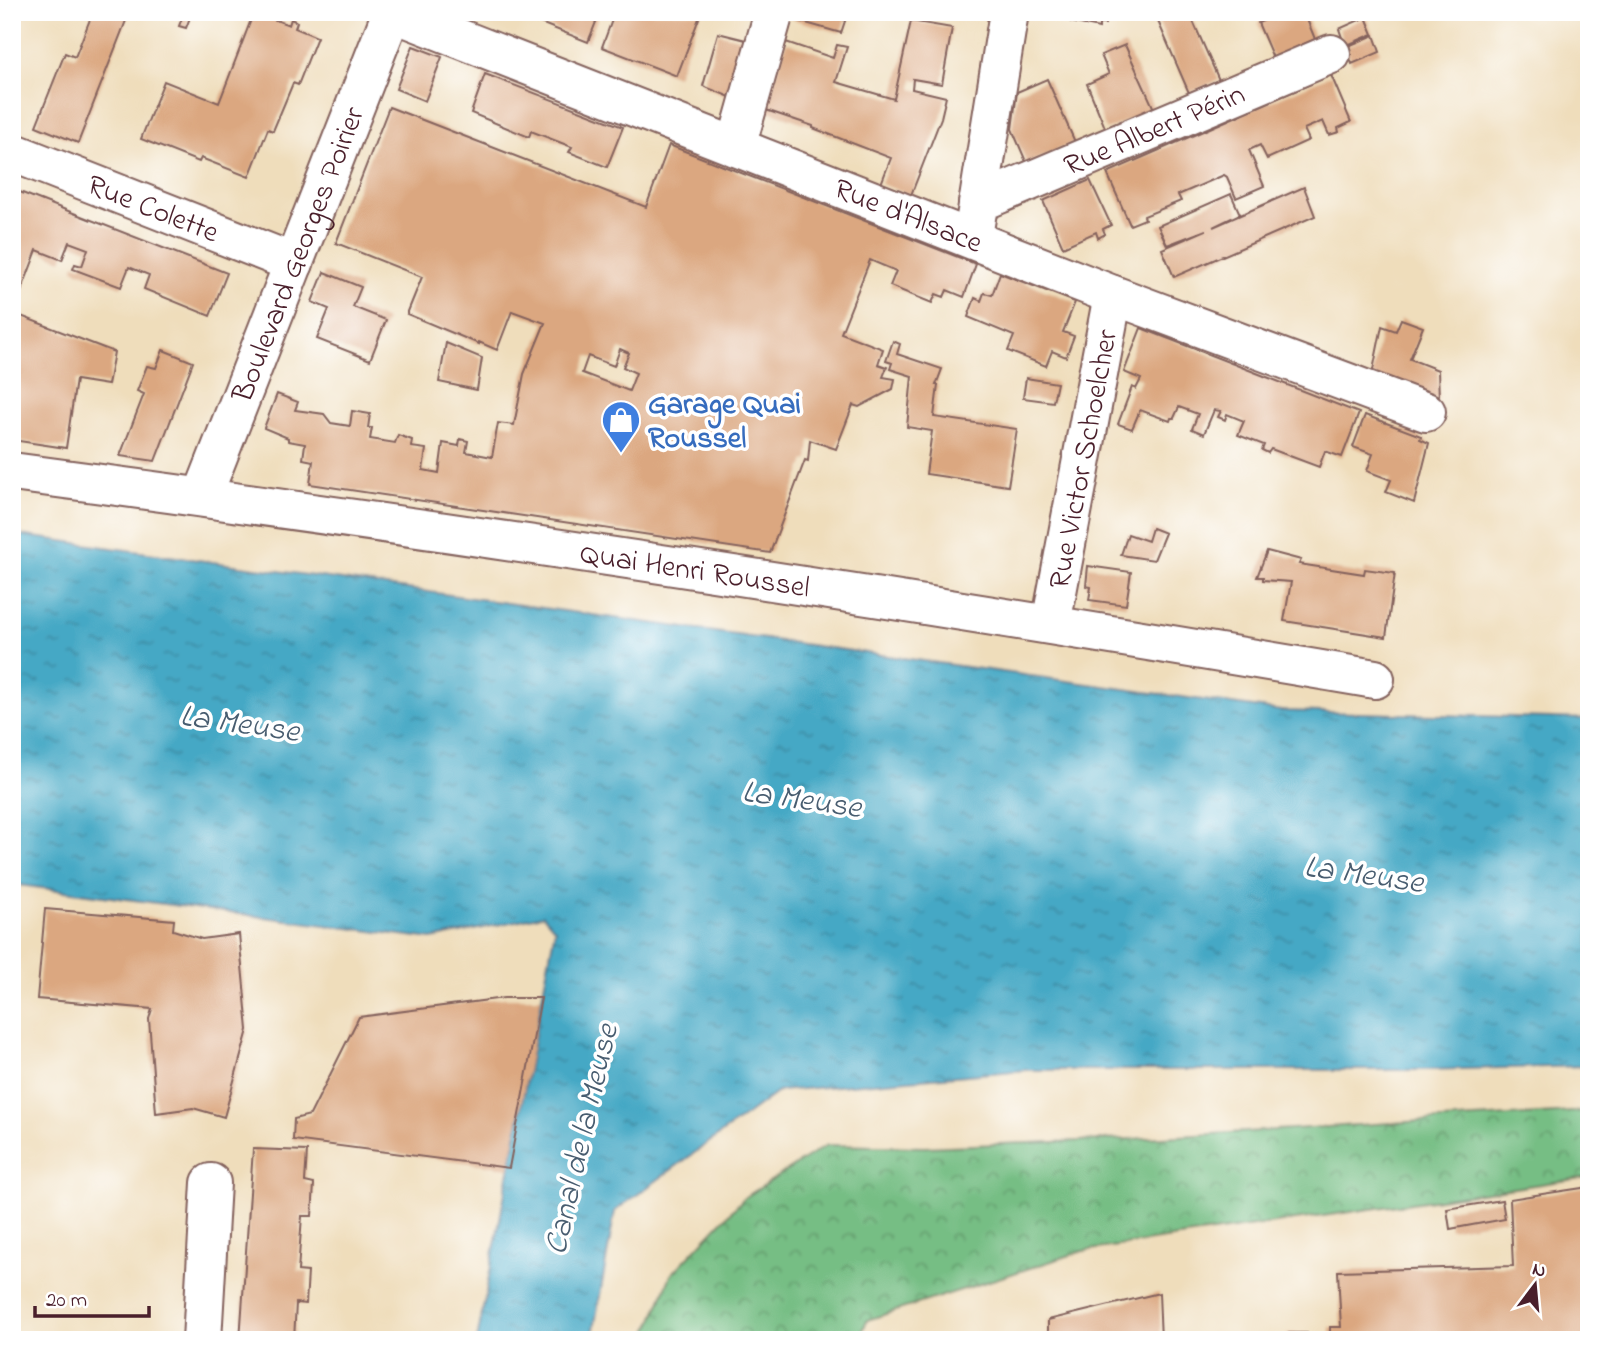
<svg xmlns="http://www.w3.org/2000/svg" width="1601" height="1352" viewBox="0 0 1601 1352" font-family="'Indie Flower',sans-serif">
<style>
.forest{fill:url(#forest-crowns);stroke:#606e58;stroke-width:2}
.water{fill:url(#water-ripples);stroke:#486478;stroke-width:2}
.building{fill:#dba780;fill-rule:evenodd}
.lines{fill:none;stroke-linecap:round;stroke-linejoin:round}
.minor-casing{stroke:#84625d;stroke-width:42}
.minor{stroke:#fff;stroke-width:38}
.labels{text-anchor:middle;stroke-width:7;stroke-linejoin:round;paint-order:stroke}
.street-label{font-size:30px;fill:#4a1f2b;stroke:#fff}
.shop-label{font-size:30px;font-weight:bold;fill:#366cbe;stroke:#fff;text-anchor:start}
.water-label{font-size:32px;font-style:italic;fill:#485d70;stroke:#fff}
</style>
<defs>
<pattern id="forest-crowns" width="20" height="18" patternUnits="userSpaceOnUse" patternTransform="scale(1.75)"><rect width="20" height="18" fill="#76be84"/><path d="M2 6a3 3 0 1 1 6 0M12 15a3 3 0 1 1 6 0" fill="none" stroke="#639a6c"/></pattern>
<pattern id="water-ripples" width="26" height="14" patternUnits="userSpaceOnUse" patternTransform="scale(1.75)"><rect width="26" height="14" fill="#45a8c5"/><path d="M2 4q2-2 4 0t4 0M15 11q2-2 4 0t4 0" fill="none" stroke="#3c88a0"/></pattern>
</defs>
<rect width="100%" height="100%" fill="#fff"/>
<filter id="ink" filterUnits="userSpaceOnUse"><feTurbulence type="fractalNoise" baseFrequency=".0143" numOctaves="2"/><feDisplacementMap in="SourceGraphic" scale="14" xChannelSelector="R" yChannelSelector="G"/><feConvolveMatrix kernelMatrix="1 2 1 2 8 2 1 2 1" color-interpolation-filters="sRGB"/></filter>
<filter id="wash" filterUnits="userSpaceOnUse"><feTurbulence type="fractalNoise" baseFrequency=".00686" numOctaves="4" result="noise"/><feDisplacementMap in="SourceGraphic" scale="28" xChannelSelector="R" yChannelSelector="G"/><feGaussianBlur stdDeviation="1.57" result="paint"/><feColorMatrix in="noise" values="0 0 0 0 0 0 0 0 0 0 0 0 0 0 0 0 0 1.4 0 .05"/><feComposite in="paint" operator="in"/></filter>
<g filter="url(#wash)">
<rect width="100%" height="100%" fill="#efddbb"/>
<!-- forest -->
<path class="forest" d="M 1589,1111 L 1589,1177 L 1083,1251 L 867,1320 L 859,1340 L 645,1340 L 671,1275 L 744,1198 L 827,1145 L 924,1147 L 1130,1139 Z"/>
<!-- water -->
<path class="water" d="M 12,534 L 1282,711 L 1589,719 L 1589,1066 L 1420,1070 L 1026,1070 L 779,1091 L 615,1211 L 592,1340 L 477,1340 L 555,929 L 543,915 L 432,939 L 12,884 Z"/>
<g id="blocks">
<!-- building -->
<path class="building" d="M 93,12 L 141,12 L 139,17 L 129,13 L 78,143 L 36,126 L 65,53 L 75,57 Z
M 178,12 L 192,12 L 186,28 L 179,26 L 183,15 Z
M 254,12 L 289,25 L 291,19 L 297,22 L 295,28 L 317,37 L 298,85 L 293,83 L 273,131 L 268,129 L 249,177 L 201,158 L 199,162 L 141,139 L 164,81 L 219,103 Z
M 513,12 L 600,12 L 588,42 Z
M 615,12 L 701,13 L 677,76 L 602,47 Z
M 795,12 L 848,12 L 841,33 L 792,19 Z
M 1073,12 L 1101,12 L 1100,16 L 1106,17 L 1105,24 L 1099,24 L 1099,28 L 1071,22 Z
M 1154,12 L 1189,12 L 1219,80 L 1189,93 Z
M 1276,12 L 1304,12 L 1315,39 L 1273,58 L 1258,23 L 1277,15 Z
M 1366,17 L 1373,34 L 1345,46 L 1339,29 Z
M 911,21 L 952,28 L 942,84 L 913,79 L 912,89 L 946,97 L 941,118 L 911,195 L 881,184 L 891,158 L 813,128 L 813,126 L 766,110 L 786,42 L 833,58 L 837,45 L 847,47 L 836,82 L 894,99 Z
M 718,33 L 746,40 L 730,97 L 703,86 Z
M 1374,35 L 1380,52 L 1352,64 L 1346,47 Z
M 1125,45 L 1154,109 L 1106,130 L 1087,84 L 1109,74 L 1101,55 Z
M 413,46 L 442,57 L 425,101 L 396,89 Z
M 485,74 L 623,127 L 607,167 L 569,152 L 572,147 L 531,131 L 529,137 L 471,113 Z
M 1331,75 L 1351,122 L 1338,128 L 1339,132 L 1329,135 L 1323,121 L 1304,129 L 1309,140 L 1267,159 L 1260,145 L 1249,150 L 1264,186 L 1236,198 L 1227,177 L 1224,175 L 1178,195 L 1181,201 L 1144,216 L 1145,219 L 1130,225 L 1107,173 Z
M 1047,79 L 1075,142 L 1027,164 L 1012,129 L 1017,92 Z
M 389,107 L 646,207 L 669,145 L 976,264 L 964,297 L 947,290 L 944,297 L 936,294 L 932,303 L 890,286 L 896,271 L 870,260 L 841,333 L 883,349 L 878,364 L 887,367 L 883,377 L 895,379 L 893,389 L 859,407 L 853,405 L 836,449 L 810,440 L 808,461 L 805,460 L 770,553 L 310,484 L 313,461 L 303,459 L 305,444 L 288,441 L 288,438 L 264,428 L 277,394 L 298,402 L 295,410 L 324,414 L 331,423 L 350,426 L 352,411 L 370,414 L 368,428 L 372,428 L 370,439 L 395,443 L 398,435 L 412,440 L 411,447 L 426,449 L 423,470 L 439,473 L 443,443 L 459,446 L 460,439 L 468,441 L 466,452 L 492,457 L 498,423 L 514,425 L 524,374 L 545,323 L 512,311 L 497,350 L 479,342 L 479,344 L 407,314 L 422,277 L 336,243 ZM 620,349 L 629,353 L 623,367 L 636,373 L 629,391 L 582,373 L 588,356 L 614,366 Z
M 1090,180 L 1111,225 L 1103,229 L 1105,234 L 1098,238 L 1096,232 L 1063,247 L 1043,201 Z
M 1304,187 L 1315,216 L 1174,277 L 1162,249 L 1206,230 L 1167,245 L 1158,226 L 1231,194 L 1240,214 L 1213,227 Z
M 12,189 L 227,273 L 210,316 L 144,289 L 149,275 L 129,267 L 121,287 L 73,269 L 75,264 L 82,266 L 88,249 L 69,242 L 62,260 L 37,250 L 13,313 L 114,352 L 108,385 L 76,380 L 66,448 L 12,440 L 12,271 L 19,254 L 12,252 Z
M 324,272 L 361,287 L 353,307 L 386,320 L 370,360 L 317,339 L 329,309 L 312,302 Z
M 1000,273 L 1075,302 L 1063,332 L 1074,336 L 1066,357 L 1052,351 L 1046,366 L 1008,351 L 1014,336 L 968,317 L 975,298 L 981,301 L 984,293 L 992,295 Z
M 1401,319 L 1423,327 L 1410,359 L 1438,370 L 1439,400 L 1372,375 L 1382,326 L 1396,331 Z
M 1141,328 L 1359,413 L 1342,457 L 1325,451 L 1319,467 L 1271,449 L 1268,453 L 1262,450 L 1264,445 L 1238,435 L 1244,421 L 1227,414 L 1225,420 L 1218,417 L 1221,411 L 1214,410 L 1204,434 L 1192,429 L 1198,414 L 1179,407 L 1174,418 L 1171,418 L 1170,421 L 1140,410 L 1132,429 L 1118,424 L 1132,387 L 1136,389 L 1141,379 L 1124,372 Z
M 893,341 L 900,344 L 897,354 L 942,369 L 936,385 L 938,385 L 934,417 L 1017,429 L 1008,486 L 926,474 L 932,431 L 907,427 L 912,376 L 890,369 L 892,363 L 886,361 Z
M 446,343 L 482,358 L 477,390 L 439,382 Z
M 163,350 L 193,362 L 155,461 L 120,456 L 144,394 L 137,391 L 147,366 L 156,368 Z
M 1026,378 L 1057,383 L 1053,402 L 1023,398 Z
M 1365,415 L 1421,436 L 1420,439 L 1429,443 L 1414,503 L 1386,492 L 1391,480 L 1367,471 L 1373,454 L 1353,447 Z
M 1152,528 L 1165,533 L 1154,560 L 1121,555 L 1128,534 L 1148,541 Z
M 1267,551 L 1301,560 L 1299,564 L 1364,574 L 1365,569 L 1395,573 L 1386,637 L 1284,621 L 1291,582 L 1263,580 L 1263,577 L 1257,577 Z
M 1088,566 L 1131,572 L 1126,605 L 1089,600 L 1091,587 L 1086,586 Z
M 45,909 L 174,920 L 173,930 L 202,939 L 239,934 L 248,1030 L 224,1117 L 193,1108 L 156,1113 L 149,1019 L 152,1009 L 37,999 Z
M 504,998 L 541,998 L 509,1168 L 293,1140 L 294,1119 L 310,1115 L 359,1017 Z
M 253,1149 L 307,1151 L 305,1182 L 314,1184 L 312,1216 L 302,1216 L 298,1271 L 308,1272 L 306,1304 L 296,1303 L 294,1340 L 240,1340 Z
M 1589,1187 L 1589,1340 L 1330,1340 L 1330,1327 L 1341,1327 L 1338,1271 L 1513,1266 L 1510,1199 Z
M 1502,1200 L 1505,1219 L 1450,1229 L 1447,1209 Z
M 1159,1293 L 1161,1340 L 1048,1340 L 1048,1320 Z
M 1289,1333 L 1307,1333 L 1315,1340 L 1283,1340 Z"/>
</g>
</g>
<g filter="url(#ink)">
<use href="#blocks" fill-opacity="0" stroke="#84625d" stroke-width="2"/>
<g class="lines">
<!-- minor casing -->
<g class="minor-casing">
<g id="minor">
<path id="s1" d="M 392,12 L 1113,295 L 1426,412"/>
<path d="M 736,147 L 774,12"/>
<path id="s2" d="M 12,152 L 294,263"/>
<path id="s3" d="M 978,203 L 1331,54"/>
<path d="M 975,224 L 1009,12"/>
<path id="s4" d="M 12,472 C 468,532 922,602 1375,679"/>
<path id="s5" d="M 202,497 L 392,12"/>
<path id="s6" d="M 1051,624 L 1113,295"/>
<path d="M 202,1340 L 211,1183"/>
</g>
</g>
<!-- minor -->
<use href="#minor" class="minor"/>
</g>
</g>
<!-- icons -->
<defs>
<g id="shop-pin" transform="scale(2.0125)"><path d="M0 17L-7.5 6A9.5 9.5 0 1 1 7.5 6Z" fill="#3f7fe0" stroke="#fff"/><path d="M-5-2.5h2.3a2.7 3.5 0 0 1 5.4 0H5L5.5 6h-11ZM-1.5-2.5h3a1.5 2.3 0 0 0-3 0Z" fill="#fff"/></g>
</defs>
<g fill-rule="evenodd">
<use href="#shop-pin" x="621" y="420"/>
</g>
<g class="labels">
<!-- street labels -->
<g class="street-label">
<text dy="10" stroke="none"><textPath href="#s3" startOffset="191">Rue Albert Périn</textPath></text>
<text dy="10" stroke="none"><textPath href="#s2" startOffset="152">Rue Colette</textPath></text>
<text dy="10" stroke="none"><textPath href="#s1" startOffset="555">Rue d'Alsace</textPath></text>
<text dy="10" stroke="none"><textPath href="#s5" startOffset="261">Boulevard Georges Poirier</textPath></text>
<text dy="10" stroke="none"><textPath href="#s6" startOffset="168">Rue Victor Schoelcher</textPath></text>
<text dy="10" stroke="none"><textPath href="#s4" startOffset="690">Quai Henri Roussel</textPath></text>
</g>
<!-- shop labels -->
<g class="shop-label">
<text x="648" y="413">Garage Quai<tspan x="648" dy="34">Roussel</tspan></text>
</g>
<!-- water labels -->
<g class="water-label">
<text transform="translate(240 722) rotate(8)" y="11">La Meuse</text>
<text transform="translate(802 798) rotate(8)" y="11">La Meuse</text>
<text transform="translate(1364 873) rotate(8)" y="11">La Meuse</text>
<text transform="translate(580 1139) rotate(-77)" y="11">Canal de la Meuse</text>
</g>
</g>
<!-- margin -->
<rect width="1601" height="1352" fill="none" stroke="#fff" stroke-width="42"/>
<!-- north arrow -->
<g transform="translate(1535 1285) rotate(16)" stroke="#ffffff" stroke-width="5" paint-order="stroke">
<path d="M0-5L12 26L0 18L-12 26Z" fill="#4a1f2b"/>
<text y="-10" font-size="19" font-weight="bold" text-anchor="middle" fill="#4a1f2b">N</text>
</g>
<!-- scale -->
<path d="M35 1306v10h114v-10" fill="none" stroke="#4a1f2b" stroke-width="3.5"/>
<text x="46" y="1306" font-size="21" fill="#4a1f2b" stroke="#ffffff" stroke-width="5" paint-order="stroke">20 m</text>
</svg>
